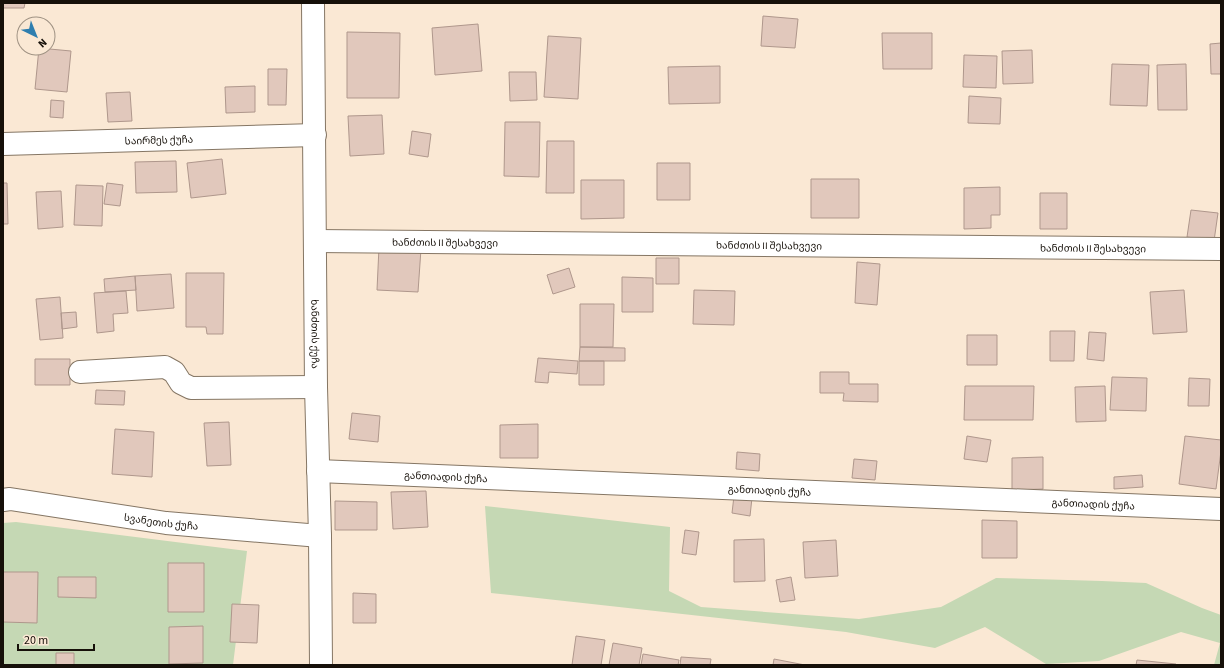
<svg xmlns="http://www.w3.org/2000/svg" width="1224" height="668" viewBox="0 0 1224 668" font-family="'Source Sans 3','Noto Sans Georgian',sans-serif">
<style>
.green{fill:#c5d8b4}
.building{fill:#e1c8bc;stroke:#af978c}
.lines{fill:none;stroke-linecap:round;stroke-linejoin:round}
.minor-casing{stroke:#857664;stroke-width:24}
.minor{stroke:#fff;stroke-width:22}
.labels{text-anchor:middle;stroke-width:3;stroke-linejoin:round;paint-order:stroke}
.street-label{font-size:10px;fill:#161009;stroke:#fae8d4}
</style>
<rect width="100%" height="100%" fill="#fae8d4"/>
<!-- green -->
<path class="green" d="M 485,506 L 670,527 L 669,591 L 701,607 L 859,619 L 941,607 L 996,578 L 1102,581 L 1146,583 L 1202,608 L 1221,615 L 1221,665 L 1214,665 L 1220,643 L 1181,632 L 1099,661 L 1046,664 L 985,627 L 935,648 L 846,632 L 491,593 Z
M 16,522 L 247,551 L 233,665 L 3,665 L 3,523 Z"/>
<!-- building -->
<path class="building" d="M 3,3 L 25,3 L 24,8 L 3,8 Z
M 763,16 L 798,19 L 795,48 L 761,46 Z
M 478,24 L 482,71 L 435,75 L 432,28 Z
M 347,32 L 400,33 L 399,98 L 347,98 Z
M 882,33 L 932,33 L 932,69 L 883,69 Z
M 548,36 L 581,38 L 578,99 L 544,97 Z
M 1221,43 L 1221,74 L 1211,74 L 1210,44 Z
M 39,48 L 71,51 L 67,92 L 35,89 Z
M 1032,50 L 1033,83 L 1003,84 L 1002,51 Z
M 964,55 L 997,56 L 996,88 L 963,87 Z
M 1112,64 L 1149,65 L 1147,106 L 1110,105 Z
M 1186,64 L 1187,110 L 1158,110 L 1157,65 Z
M 720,66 L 720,103 L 669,104 L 668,67 Z
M 268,69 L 287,69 L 286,105 L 268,105 Z
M 509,72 L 536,72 L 537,100 L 510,101 Z
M 255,86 L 255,112 L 226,113 L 225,87 Z
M 130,92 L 132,121 L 108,122 L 106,93 Z
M 969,96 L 1001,98 L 1000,124 L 968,123 Z
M 51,100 L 64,101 L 63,118 L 50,117 Z
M 382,115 L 384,154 L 350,156 L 348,116 Z
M 505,122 L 540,122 L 539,177 L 504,176 Z
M 412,131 L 431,134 L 428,157 L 409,154 Z
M 547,141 L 574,141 L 574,193 L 546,193 Z
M 222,159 L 226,194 L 191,198 L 187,163 Z
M 176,161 L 177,192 L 136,193 L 135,162 Z
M 657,163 L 690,163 L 690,200 L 657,200 Z
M 811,179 L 859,179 L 859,218 L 811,218 Z
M 581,180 L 624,180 L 624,218 L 581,219 Z
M 3,183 L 7,183 L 8,224 L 3,224 Z
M 107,183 L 123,185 L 120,206 L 104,204 Z
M 76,185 L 103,186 L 102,226 L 74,225 Z
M 1000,187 L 1000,215 L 991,215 L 991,228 L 964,229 L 964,188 Z
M 61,191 L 63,227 L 38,229 L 36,192 Z
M 1040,193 L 1067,193 L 1067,229 L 1040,229 Z
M 1191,210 L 1218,213 L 1214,241 L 1187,237 Z
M 379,247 L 421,249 L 418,292 L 377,290 Z
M 656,258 L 679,258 L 679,284 L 656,284 Z
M 857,262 L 880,264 L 877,305 L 855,303 Z
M 569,268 L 575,287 L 553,294 L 547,275 Z
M 186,273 L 224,273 L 223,334 L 207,334 L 206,327 L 186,327 Z
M 171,274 L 174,308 L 137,311 L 135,276 Z
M 135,276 L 136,290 L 105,292 L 104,279 Z
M 622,277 L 653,278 L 653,312 L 622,312 Z
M 694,290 L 735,291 L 734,325 L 693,324 Z
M 1184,290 L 1187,332 L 1153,334 L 1150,292 Z
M 126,291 L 128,313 L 113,314 L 114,331 L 97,333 L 94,293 Z
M 60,297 L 63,338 L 40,340 L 36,299 Z
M 580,304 L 614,304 L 613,347 L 580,347 Z
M 76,312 L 77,327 L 62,329 L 61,313 Z
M 1050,331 L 1075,331 L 1074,361 L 1050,361 Z
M 1089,332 L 1106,333 L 1104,361 L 1087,359 Z
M 967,335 L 997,335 L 997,365 L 967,365 Z
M 580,347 L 625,348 L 625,361 L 579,361 Z
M 538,358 L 578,361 L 577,374 L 549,372 L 548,383 L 535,382 Z
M 35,359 L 70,359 L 70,385 L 35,385 Z
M 579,361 L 604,361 L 604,385 L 579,385 Z
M 820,372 L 849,372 L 849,384 L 878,384 L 878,402 L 843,401 L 844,393 L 820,393 Z
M 1112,377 L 1147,378 L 1146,411 L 1110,410 Z
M 1189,378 L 1210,379 L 1209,406 L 1188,406 Z
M 965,386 L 1034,386 L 1033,420 L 964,420 Z
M 1105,386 L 1106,421 L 1076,422 L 1075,387 Z
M 96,390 L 125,391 L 124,405 L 95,404 Z
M 352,413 L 380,416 L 378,442 L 349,439 Z
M 229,422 L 231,465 L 207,466 L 204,423 Z
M 538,424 L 538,458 L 500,458 L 500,425 Z
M 115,429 L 154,432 L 152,477 L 112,474 Z
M 967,436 L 991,440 L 987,462 L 964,459 Z
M 1185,436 L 1221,440 L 1221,451 L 1216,489 L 1179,484 Z
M 737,452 L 760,454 L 759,471 L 736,469 Z
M 1043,457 L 1043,489 L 1012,490 L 1012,458 Z
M 854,459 L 877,461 L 875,480 L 852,478 Z
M 1142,475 L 1143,487 L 1114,489 L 1114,477 Z
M 426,491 L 428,527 L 393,529 L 391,492 Z
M 734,496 L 752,498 L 750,516 L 732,513 Z
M 335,501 L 377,502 L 377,530 L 335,530 Z
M 982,520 L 1017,521 L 1017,558 L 982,558 Z
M 685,530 L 699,532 L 696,555 L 682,553 Z
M 764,539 L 765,581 L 734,582 L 734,540 Z
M 836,540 L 838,576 L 805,578 L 803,542 Z
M 168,563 L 204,563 L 204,612 L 168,612 Z
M 3,572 L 38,572 L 37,623 L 3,622 Z
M 58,577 L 96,577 L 96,598 L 58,597 Z
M 791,577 L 795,600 L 780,602 L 776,580 Z
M 353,593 L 376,594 L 376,623 L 353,623 Z
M 232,604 L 259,605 L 257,643 L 230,642 Z
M 203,626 L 203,663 L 169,664 L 169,627 Z
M 576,636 L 605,640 L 601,665 L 572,665 Z
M 613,643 L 642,648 L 639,665 L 609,665 Z
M 56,653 L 74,653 L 74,665 L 56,665 Z
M 643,654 L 679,660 L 678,665 L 641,665 Z
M 681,657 L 711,659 L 710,665 L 680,665 Z
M 774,659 L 805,665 L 773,665 Z
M 1137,660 L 1176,664 L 1176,665 L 1136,665 Z"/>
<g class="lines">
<!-- minor casing -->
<g class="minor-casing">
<g id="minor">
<path id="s1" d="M 313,3 L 316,387 L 320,536 L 321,665"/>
<path id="s2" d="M 3,144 L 315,135"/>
<path id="s3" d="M 316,241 L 1221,249"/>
<path d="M 80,372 L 165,367 L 174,372 L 181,383 L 191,388 L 316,387"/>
<path id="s4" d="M 318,471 L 1221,509"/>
<path id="s5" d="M 3,500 L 10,499 L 166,523 L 320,536"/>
</g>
</g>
<!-- minor -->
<use href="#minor" class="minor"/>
</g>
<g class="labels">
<!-- street labels -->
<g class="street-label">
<text dy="4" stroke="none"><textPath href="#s2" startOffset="156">საირმეს ქუჩა</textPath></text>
<text dy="4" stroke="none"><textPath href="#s3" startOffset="129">ხანძთის II შესახვევი</textPath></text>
<text dy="4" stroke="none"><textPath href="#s3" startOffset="453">ხანძთის II შესახვევი</textPath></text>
<text dy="4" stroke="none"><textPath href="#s3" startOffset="777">ხანძთის II შესახვევი</textPath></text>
<text dy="4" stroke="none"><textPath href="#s1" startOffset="331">ხანძთის ქუჩა</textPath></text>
<text dy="4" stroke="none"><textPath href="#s4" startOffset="128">განთიადის ქუჩა</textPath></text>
<text dy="4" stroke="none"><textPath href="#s4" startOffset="452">განთიადის ქუჩა</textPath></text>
<text dy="4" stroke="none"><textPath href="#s4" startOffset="776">განთიადის ქუჩა</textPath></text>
<text dy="4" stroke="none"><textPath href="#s5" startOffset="160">სვანეთის ქუჩა</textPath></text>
</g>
</g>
<!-- border -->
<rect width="1224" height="668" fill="none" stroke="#161009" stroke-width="8"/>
<!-- north arrow -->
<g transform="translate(36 36) rotate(137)"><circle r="19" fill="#fae8d4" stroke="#9f9283"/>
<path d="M0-3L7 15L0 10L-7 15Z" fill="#2e7eaf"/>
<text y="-6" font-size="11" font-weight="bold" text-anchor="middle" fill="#161009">N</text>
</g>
<!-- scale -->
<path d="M18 644v6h76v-6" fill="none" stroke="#161009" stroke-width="2"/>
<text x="24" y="644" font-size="12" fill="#161009" stroke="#fae8d4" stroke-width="3" paint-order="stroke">20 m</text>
</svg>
